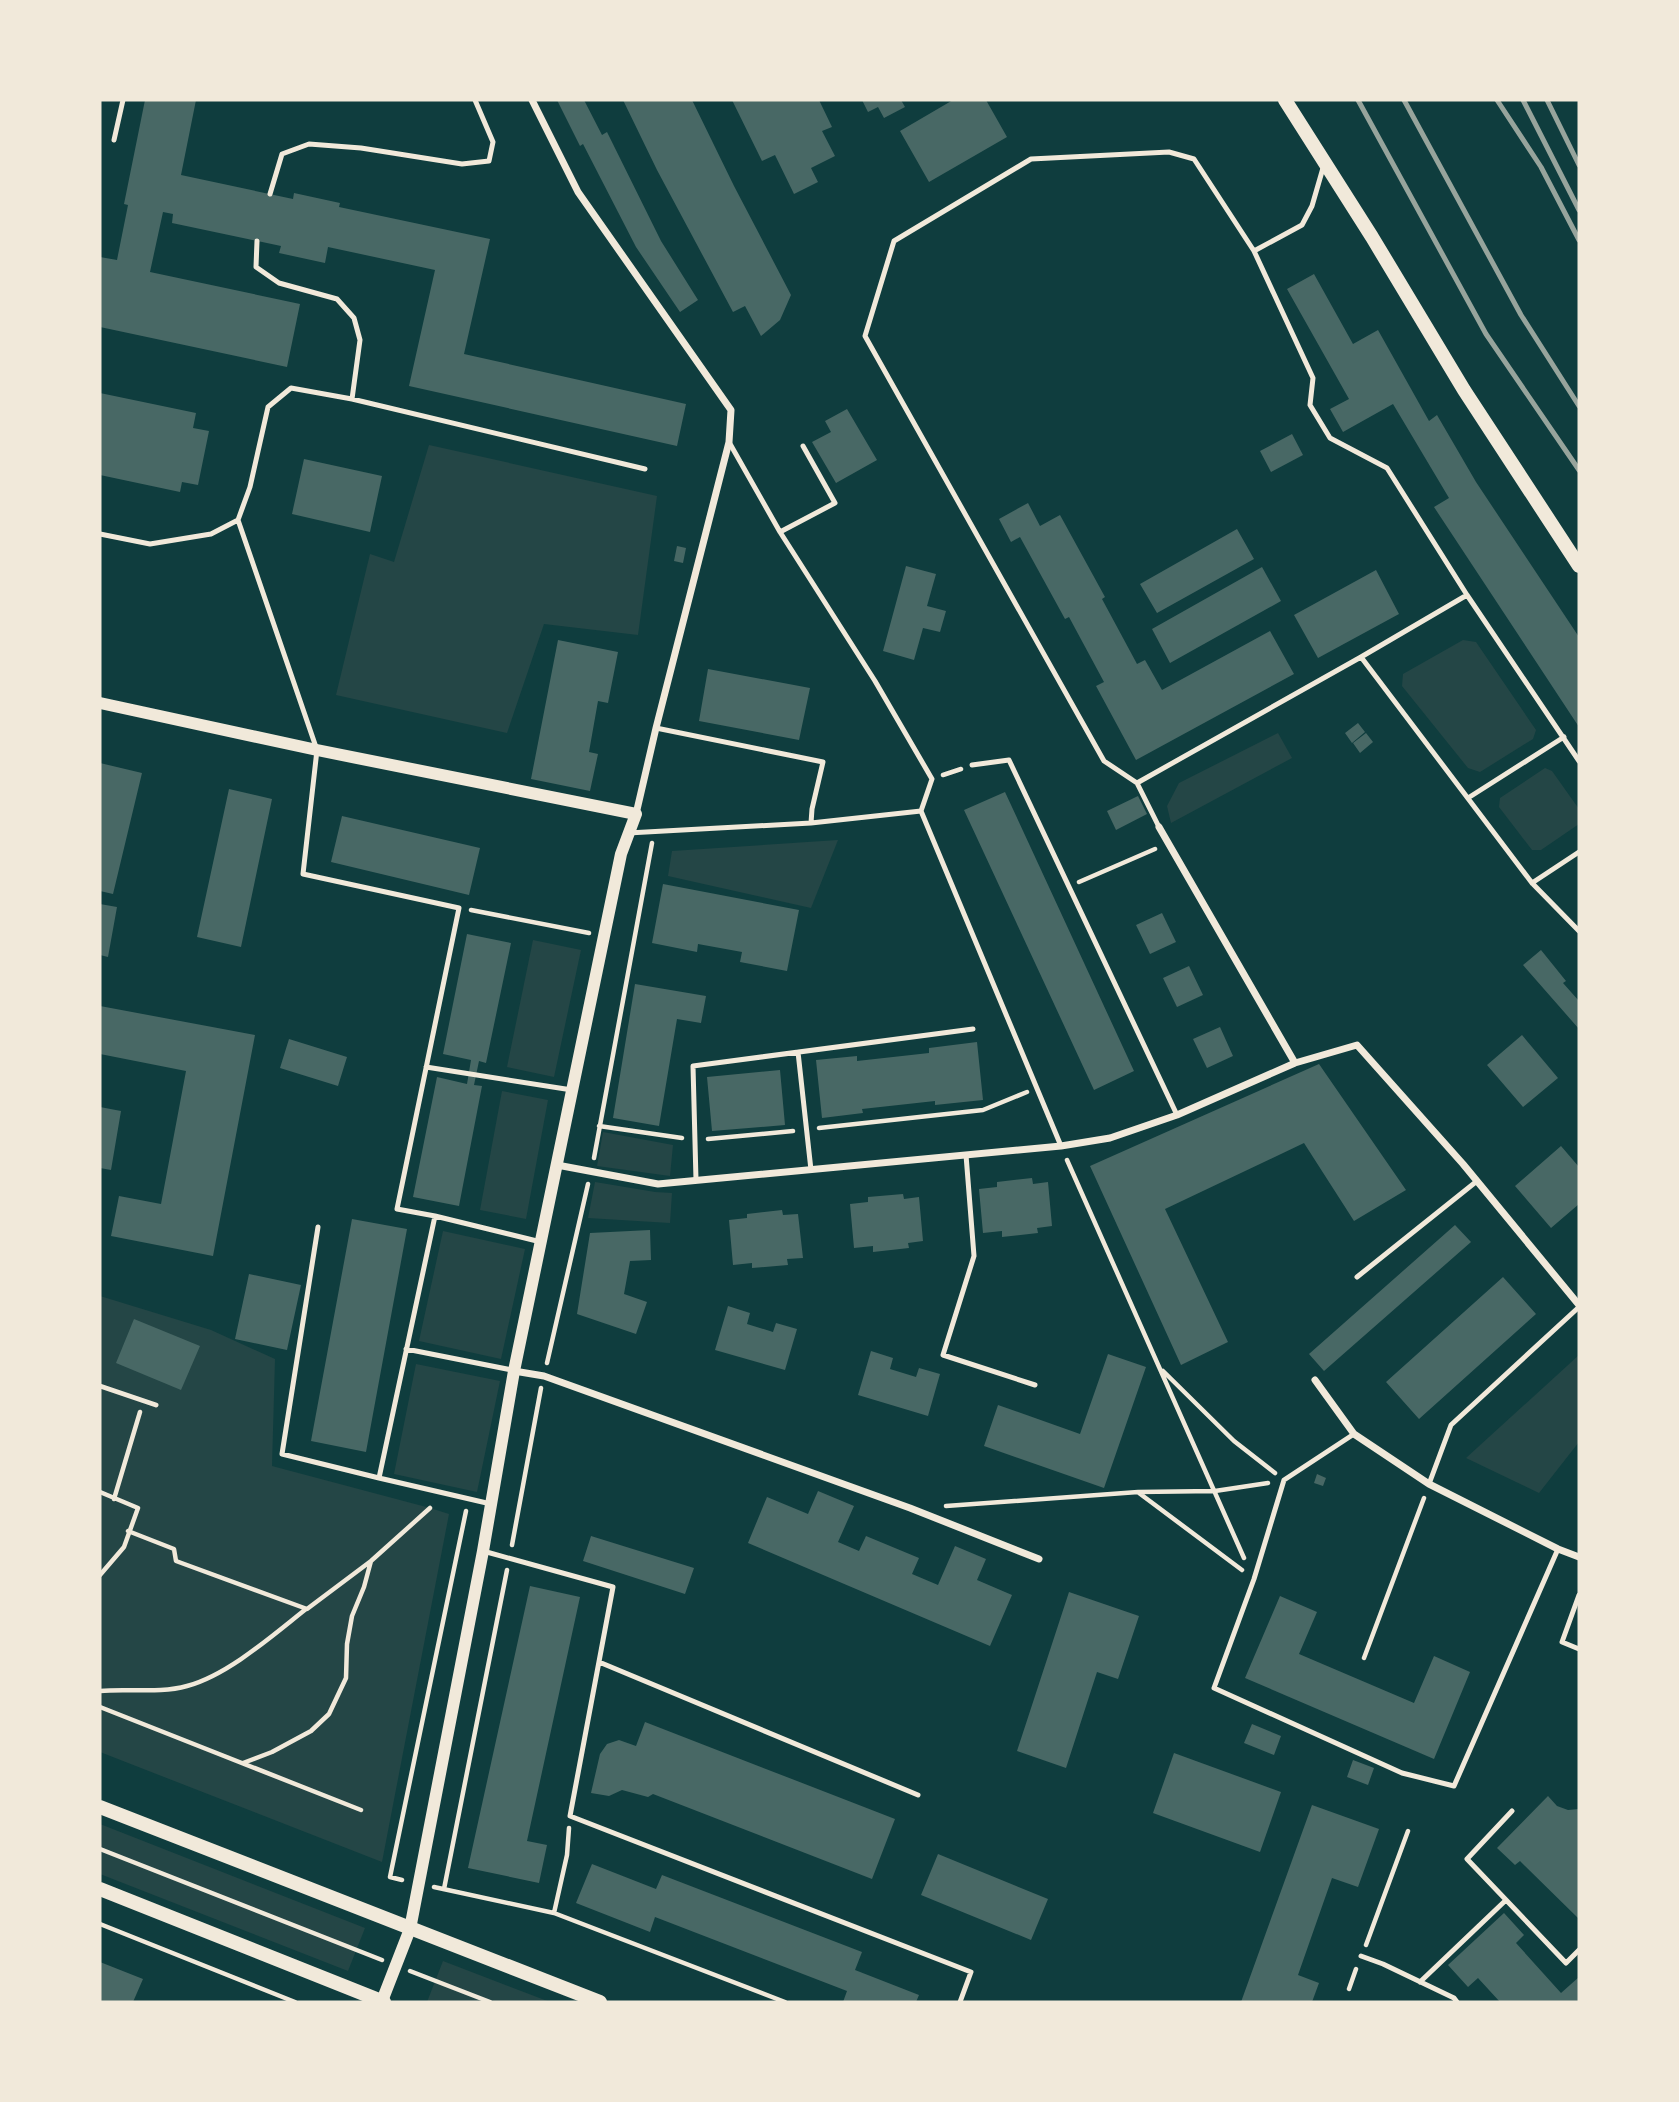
<svg xmlns="http://www.w3.org/2000/svg" width="1679" height="2102" viewBox="0 0 1679 2102" font-family="'Open Sans',sans-serif">
<style>
.green{fill:#244646}
.building{fill:#486865}
.lines{fill:none;stroke-linecap:round;stroke-linejoin:round}
.path{stroke:#f1e9da;stroke-width:4.5}
.service{stroke:#f1e9da;stroke-width:5}
.minor{stroke:#f1e9da;stroke-width:7}
.tertiary{stroke:#f1e9da;stroke-width:12}
.secondary{stroke:#f1e9da;stroke-width:14}
.rail{stroke:#97a49c;stroke-width:5}
</style>
<rect width="100%" height="100%" fill="#0f3d3e"/>
<!-- green -->
<path class="green" d="M 429,445 L 657,496 L 638,635 L 544,624 L 507,733 L 336,695 L 370,554 L 394,562 Z
M 1463,640 L 1476,642 L 1536,730 L 1533,739 L 1480,772 L 1468,768 L 1402,686 L 1403,674 Z
M 1278,733 L 1292,758 L 1171,823 L 1167,806 L 1179,783 Z
M 1545,768 L 1552,771 L 1579,809 L 1579,824 L 1541,850 L 1532,850 L 1499,807 L 1500,798 Z
M 838,840 L 811,908 L 668,876 L 672,851 Z
M 533,940 L 581,950 L 554,1077 L 507,1067 Z
M 502,1091 L 548,1100 L 526,1219 L 480,1210 Z
M 603,1132 L 673,1145 L 670,1176 L 597,1166 Z
M 595,1182 L 655,1192 L 672,1193 L 670,1223 L 588,1218 Z
M 443,1231 L 525,1249 L 501,1359 L 419,1341 Z
M 100,1296 L 211,1330 L 275,1359 L 272,1466 L 430,1508 L 449,1514 L 382,1862 L 100,1752 Z
M 1579,1355 L 1579,1442 L 1539,1493 L 1466,1458 Z
M 416,1364 L 500,1381 L 477,1492 L 394,1474 Z
M 100,1824 L 365,1928 L 348,1971 L 100,1874 Z
M 443,1961 L 550,2002 L 427,2002 Z"/>
<!-- building -->
<path class="building" d="M 145,100 L 196,100 L 181,175 L 293,199 L 294,193 L 340,203 L 339,207 L 490,239 L 464,354 L 686,404 L 677,446 L 409,386 L 435,270 L 328,247 L 325,263 L 279,253 L 281,246 L 172,223 L 173,214 L 163,212 L 150,272 L 300,304 L 287,367 L 100,327 L 100,257 L 117,260 L 128,205 L 124,204 Z
M 557,100 L 584,100 L 602,135 L 607,132 L 661,241 L 698,300 L 680,312 L 636,247 L 583,144 L 580,146 Z
M 623,100 L 692,100 L 734,186 L 791,295 L 780,320 L 761,336 L 745,306 L 733,312 L 657,170 Z
M 732,100 L 819,100 L 832,127 L 822,131 L 835,156 L 811,168 L 818,182 L 794,194 L 775,155 L 762,161 Z
M 862,100 L 901,100 L 905,107 L 884,118 L 878,107 L 868,112 Z
M 953,100 L 986,100 L 1007,137 L 929,182 L 900,131 Z
M 1314,274 L 1353,344 L 1378,330 L 1429,421 L 1437,415 L 1476,482 L 1579,637 L 1579,727 L 1434,507 L 1449,498 L 1393,404 L 1343,432 L 1330,409 L 1349,399 L 1287,289 Z
M 100,393 L 196,413 L 193,428 L 209,431 L 198,485 L 182,482 L 180,492 L 100,475 Z
M 847,409 L 877,460 L 836,483 L 812,442 L 831,432 L 825,421 Z
M 1292,434 L 1303,455 L 1271,472 L 1260,451 Z
M 304,459 L 382,476 L 370,532 L 292,514 Z
M 1028,503 L 1040,526 L 1060,515 L 1105,597 L 1102,599 L 1137,664 L 1145,660 L 1162,690 L 1270,631 L 1294,674 L 1136,760 L 1096,686 L 1104,682 L 1069,617 L 1065,619 L 1020,537 L 1011,542 L 999,519 Z
M 1237,529 L 1254,559 L 1157,613 L 1140,584 Z
M 677,546 L 686,548 L 683,563 L 674,561 Z
M 906,566 L 936,574 L 927,606 L 946,611 L 940,632 L 923,628 L 914,660 L 883,651 Z
M 1262,567 L 1281,601 L 1170,663 L 1152,629 Z
M 1376,570 L 1399,614 L 1318,658 L 1294,615 Z
M 558,640 L 618,652 L 608,703 L 598,701 L 589,752 L 598,754 L 590,791 L 531,779 Z
M 708,669 L 810,688 L 799,740 L 699,721 Z
M 1358,723 L 1365,732 L 1352,743 L 1345,733 Z
M 1366,733 L 1373,742 L 1360,753 L 1353,743 Z
M 100,763 L 142,773 L 113,894 L 100,891 Z
M 229,789 L 272,799 L 241,947 L 197,937 Z
M 1005,792 L 1134,1071 L 1094,1090 L 964,810 Z
M 1138,796 L 1147,814 L 1116,830 L 1107,811 Z
M 342,816 L 480,848 L 469,895 L 331,862 Z
M 663,884 L 799,910 L 787,971 L 740,962 L 742,952 L 698,944 L 697,952 L 652,943 Z
M 100,904 L 117,907 L 108,957 L 100,955 Z
M 1162,913 L 1176,942 L 1150,954 L 1136,925 Z
M 467,934 L 511,943 L 486,1063 L 479,1061 L 474,1085 L 482,1086 L 459,1206 L 413,1197 L 437,1077 L 467,1084 L 471,1060 L 443,1054 Z
M 1541,950 L 1566,981 L 1563,983 L 1579,1001 L 1579,1029 L 1523,965 Z
M 1189,966 L 1203,995 L 1177,1007 L 1163,978 Z
M 635,984 L 706,996 L 701,1023 L 677,1019 L 659,1126 L 613,1118 Z
M 100,1006 L 255,1035 L 213,1256 L 111,1236 L 119,1196 L 161,1204 L 186,1071 L 100,1054 Z
M 1220,1027 L 1233,1056 L 1207,1068 L 1193,1039 Z
M 1522,1035 L 1558,1078 L 1523,1107 L 1487,1065 Z
M 289,1039 L 347,1057 L 338,1086 L 280,1068 Z
M 977,1042 L 983,1100 L 935,1105 L 935,1101 L 862,1109 L 863,1113 L 822,1118 L 816,1060 L 857,1056 L 857,1061 L 929,1053 L 929,1048 Z
M 1319,1064 L 1406,1190 L 1354,1221 L 1304,1143 L 1165,1209 L 1228,1342 L 1181,1365 L 1090,1166 Z
M 780,1070 L 785,1125 L 712,1131 L 707,1077 Z
M 100,1107 L 121,1111 L 111,1170 L 100,1168 Z
M 1561,1146 L 1579,1167 L 1579,1204 L 1551,1228 L 1515,1186 Z
M 1032,1178 L 1033,1184 L 1048,1182 L 1052,1226 L 1037,1228 L 1038,1233 L 1002,1237 L 1002,1231 L 983,1233 L 979,1189 L 997,1187 L 997,1182 Z
M 903,1194 L 904,1199 L 919,1197 L 923,1241 L 908,1243 L 909,1248 L 873,1252 L 873,1246 L 854,1248 L 850,1204 L 868,1202 L 868,1197 Z
M 782,1210 L 783,1215 L 798,1214 L 803,1258 L 787,1259 L 788,1265 L 752,1268 L 752,1263 L 733,1265 L 729,1220 L 747,1218 L 747,1214 Z
M 352,1219 L 407,1229 L 366,1452 L 311,1441 Z
M 1455,1225 L 1471,1242 L 1324,1371 L 1309,1354 Z
M 650,1230 L 651,1260 L 630,1261 L 624,1294 L 647,1302 L 636,1334 L 577,1314 L 590,1233 Z
M 249,1274 L 301,1285 L 287,1350 L 235,1339 Z
M 1503,1277 L 1536,1314 L 1419,1419 L 1386,1382 Z
M 728,1306 L 750,1313 L 747,1324 L 773,1332 L 776,1323 L 797,1329 L 785,1370 L 715,1350 Z
M 134,1319 L 200,1346 L 181,1390 L 116,1363 Z
M 871,1351 L 893,1358 L 890,1369 L 916,1377 L 919,1368 L 940,1374 L 928,1416 L 858,1395 Z
M 1108,1354 L 1146,1367 L 1104,1488 L 984,1446 L 998,1405 L 1080,1434 Z
M 1317,1474 L 1326,1478 L 1323,1486 L 1314,1483 Z
M 818,1491 L 854,1506 L 838,1542 L 859,1551 L 866,1536 L 919,1558 L 912,1574 L 938,1585 L 955,1546 L 986,1559 L 977,1580 L 1012,1595 L 990,1646 L 748,1543 L 767,1497 L 808,1514 Z
M 591,1536 L 694,1568 L 685,1594 L 583,1561 Z
M 530,1586 L 580,1597 L 527,1841 L 547,1845 L 539,1883 L 468,1868 Z
M 1069,1592 L 1139,1616 L 1118,1679 L 1097,1672 L 1066,1768 L 1017,1751 Z
M 1280,1596 L 1317,1612 L 1299,1654 L 1414,1703 L 1434,1656 L 1470,1672 L 1434,1759 L 1245,1678 Z
M 645,1722 L 895,1819 L 872,1879 L 653,1794 L 648,1797 L 622,1790 L 609,1796 L 591,1793 L 600,1754 L 607,1744 L 619,1740 L 636,1746 Z
M 1252,1724 L 1281,1736 L 1274,1755 L 1244,1743 Z
M 1174,1753 L 1281,1792 L 1260,1852 L 1153,1813 Z
M 1353,1760 L 1374,1768 L 1368,1785 L 1347,1777 Z
M 1548,1796 L 1557,1806 L 1568,1810 L 1579,1809 L 1579,1919 L 1520,1861 L 1515,1865 L 1497,1848 Z
M 1312,1805 L 1379,1829 L 1358,1887 L 1332,1878 L 1298,1975 L 1319,1983 L 1312,2002 L 1241,2002 Z
M 938,1854 L 1048,1899 L 1031,1940 L 921,1895 Z
M 592,1864 L 656,1889 L 662,1875 L 862,1952 L 855,1970 L 919,1995 L 916,2002 L 843,2002 L 847,1991 L 655,1917 L 650,1932 L 576,1903 Z
M 1504,1913 L 1524,1935 L 1516,1943 L 1561,1993 L 1579,1977 L 1579,2002 L 1500,2002 L 1478,1978 L 1468,1987 L 1448,1965 Z
M 100,1962 L 143,1979 L 133,2002 L 100,2002 Z"/>
<g class="lines">
<!-- path -->
<path class="path" d="M 943,775 L 961,769
M 1079,882 L 1155,849
M 471,910 L 589,933
M 599,1126 L 682,1138
M 819,1128 L 983,1110 L 1027,1092
M 708,1139 L 793,1131
M 594,1158 L 652,843
M 1067,1160 L 1244,1558
M 547,1363 L 588,1184
M 1163,1371 L 1234,1441 L 1275,1473
M 100,1492 L 138,1508 L 124,1547 L 100,1575
M 1139,1493 L 1242,1570
M 114,1499 L 140,1412
M 946,1506 L 1138,1492 L 1215,1491 L 1268,1483
M 128,1531 L 174,1549 L 176,1561 L 307,1609 L 371,1561 L 430,1508
M 512,1545 L 541,1388
M 1364,1658 L 1424,1498
M 100,1691 C 128,1688 159,1694 187,1686 C 228,1675 273,1635 306,1609
M 100,1707 L 361,1810
M 243,1763 L 272,1752 L 311,1731 L 329,1714 L 346,1678 L 347,1644 L 352,1616 L 364,1587 L 371,1561
M 100,1849 L 382,1960
M 402,1880 L 390,1877 L 466,1511
M 434,1887 L 554,1913 L 785,2002
M 444,1889 L 507,1570
M 554,1913 L 567,1855 L 569,1828
M 100,1924 L 295,2002
M 1366,1945 L 1408,1831
M 410,1971 L 490,2002
M 1349,1989 L 1356,1969"/>
<!-- service -->
<path class="service" d="M 114,140 L 123,100
M 270,194 L 282,154 L 309,144 L 361,148 L 462,164 L 489,161 L 493,142 L 475,100
M 1254,251 L 1302,225 L 1312,206 L 1323,168
M 352,399 L 645,469
M 729,442 L 780,532 L 875,681 L 932,779 L 921,811 L 1061,1146
M 238,520 L 317,750 L 303,874 L 459,908 L 397,1209 L 435,1216 L 541,1242
M 780,532 L 835,503 L 803,446
M 100,534 L 150,544 L 211,534 L 238,520 L 250,487 L 268,407 L 291,388 L 352,399 L 360,340 L 354,318 L 337,299 L 279,283 L 256,267 L 257,241
M 1361,657 L 1467,595
M 656,728 L 823,762 L 812,809 L 811,823
M 972,765 L 1009,760 L 1177,1115
M 1137,783 L 1361,657 L 1532,883 L 1579,931
M 1468,798 L 1564,737
M 1159,827 L 1137,783 L 1104,761 L 865,336 L 894,241 L 1031,159 L 1169,152 L 1194,159 L 1254,251 L 1313,378 L 1310,405 L 1330,438 L 1387,468 L 1467,595 L 1579,761
M 628,833 L 811,823 L 921,811
M 1532,883 L 1579,852
M 798,1052 L 811,1170
M 426,1067 L 572,1090
M 966,1155 L 974,1256 L 943,1355 L 1035,1385
M 696,1180 L 693,1066 L 973,1029
M 435,1216 L 379,1478 L 491,1504
M 318,1227 L 282,1454 L 379,1478
M 1357,1277 L 1477,1181
M 406,1349 L 512,1370
M 100,1386 L 156,1405
M 1354,1434 L 1284,1480 L 1254,1579 L 1214,1688 L 1402,1773 L 1454,1786 L 1558,1549
M 1429,1484 L 1451,1425 L 1579,1307
M 483,1551 L 613,1587 L 570,1816 L 971,1972 L 960,2002
M 1579,1595 L 1562,1642 L 1579,1649
M 599,1662 L 918,1795
M 1512,1811 L 1467,1859 L 1566,1963 L 1579,1950
M 1361,1956 L 1383,1964 L 1454,1998 L 1457,2002
M 1420,1982 L 1506,1900"/>
<!-- minor -->
<path class="minor" d="M 532,100 L 578,192 L 731,410 L 729,442 L 656,728 L 636,814
M 1159,827 L 1295,1063
M 557,1165 L 658,1184 L 1061,1146 L 1110,1138 L 1177,1115 L 1295,1063 L 1357,1045 L 1463,1164 L 1579,1305
M 514,1371 L 544,1376 L 910,1508 L 1039,1559
M 1315,1380 L 1354,1434 L 1429,1484 L 1558,1549 L 1579,1557"/>
<!-- tertiary -->
<path class="tertiary" d="M 100,703 L 317,750 L 636,814 L 621,854 L 514,1371 L 483,1551 L 410,1929 L 382,2001"/>
<!-- secondary -->
<path class="secondary" d="M 1285,100 L 1372,237 L 1464,390 L 1579,566
M 100,1807 L 600,2002
M 100,1889 L 384,2002"/>
<!-- rail -->
<path class="rail" d="M 1358,100 L 1486,334 L 1579,470
M 1404,100 L 1521,315 L 1579,406
M 1497,100 L 1541,167 L 1579,240
M 1523,100 L 1579,210
M 1547,100 L 1579,165"/>
</g>
<!-- border -->
<rect width="1679" height="2102" fill="none" stroke="#f1e9da" stroke-width="203"/>
</svg>
